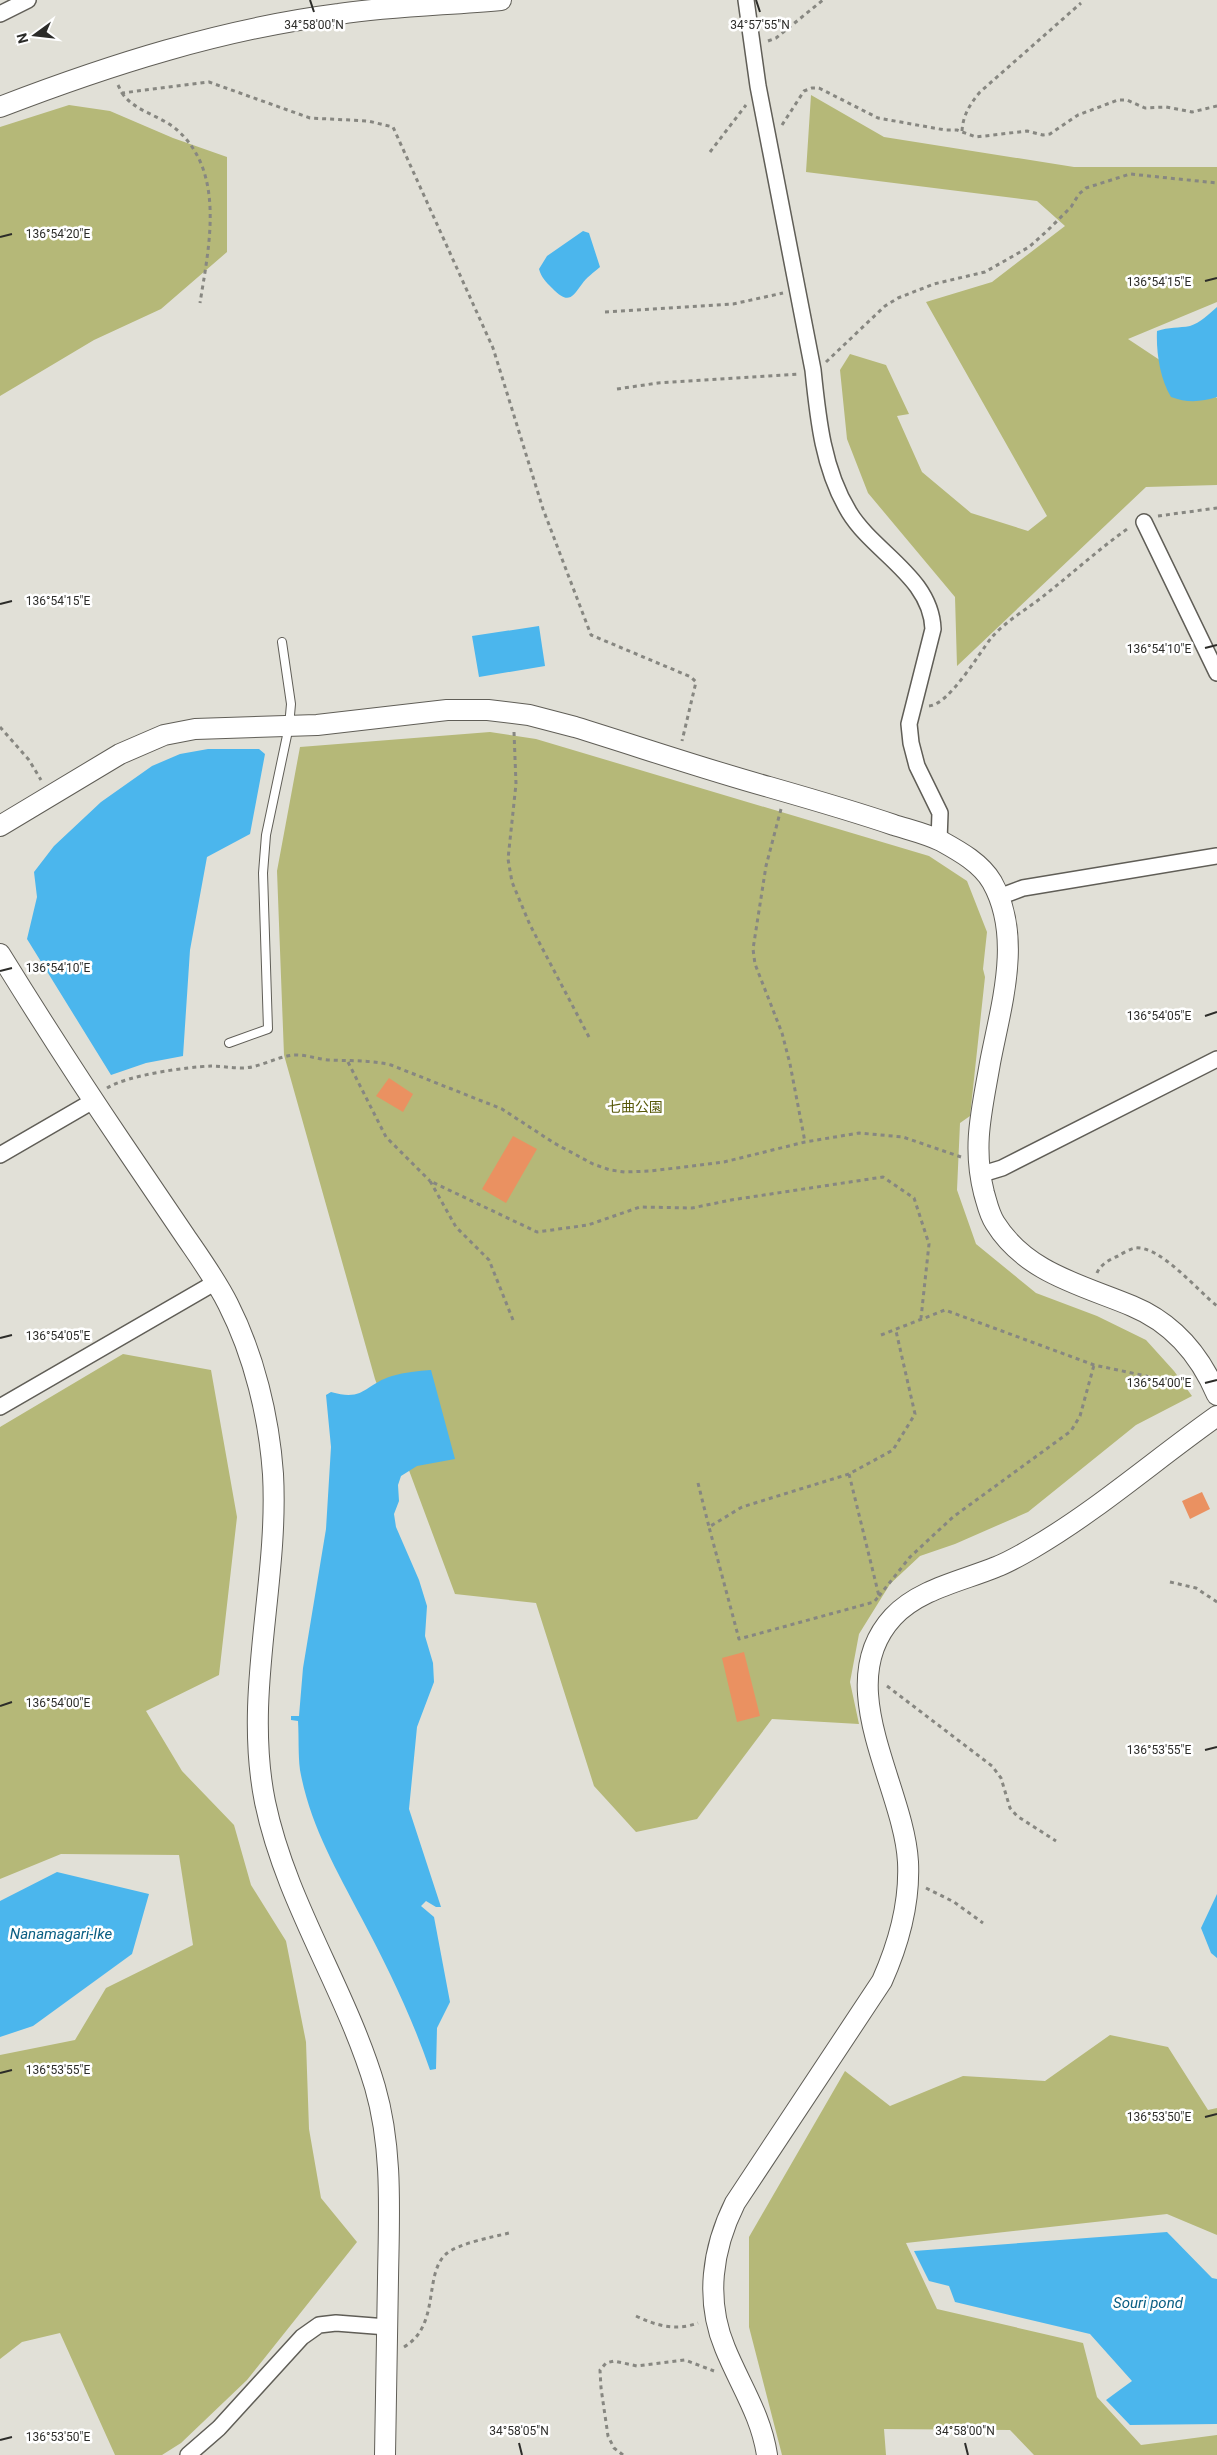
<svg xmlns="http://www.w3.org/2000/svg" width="1217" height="2455" viewBox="0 0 1217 2455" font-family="Roboto,'Noto Sans JP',sans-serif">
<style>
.green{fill:#b5b878}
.water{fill:#4bb6ed}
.building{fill:#ea9161}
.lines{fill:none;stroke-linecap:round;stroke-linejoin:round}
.lane-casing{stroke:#605e57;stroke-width:10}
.street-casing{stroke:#605e57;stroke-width:18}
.secondary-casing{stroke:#605e57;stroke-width:22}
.path{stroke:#878781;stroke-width:3;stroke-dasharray:4 4;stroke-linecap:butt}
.lane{stroke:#fff;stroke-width:8}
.street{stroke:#fff;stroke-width:15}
.secondary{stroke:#fff;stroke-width:20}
.ticks{fill:none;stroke:#2c2c29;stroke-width:2}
.labels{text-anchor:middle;stroke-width:5;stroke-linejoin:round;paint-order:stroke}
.park-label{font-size:14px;fill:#575808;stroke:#fff}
.water-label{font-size:15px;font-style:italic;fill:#095e83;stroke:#fff}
.ticks-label{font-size:12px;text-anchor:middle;fill:#2c2c29;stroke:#fff;stroke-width:5;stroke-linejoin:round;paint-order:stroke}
</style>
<rect width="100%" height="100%" fill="#e1e0d7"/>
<!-- green -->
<path class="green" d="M 811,95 L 884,137 L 1074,167 L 1217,167 L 1217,302 L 1128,339 L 1217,398 L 1217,485 L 1146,487 L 957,666 L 955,597 L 868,493 L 847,439 L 840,370 L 850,354 L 886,365 L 909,414 L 897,416 L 922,472 L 971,513 L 1028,531 L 1047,516 L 926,302 L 992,282 L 1065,226 L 1037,201 L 806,172 Z
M 69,105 L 110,111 L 173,138 L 227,157 L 227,252 L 161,309 L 94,340 L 0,396 L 0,127 Z
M 490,732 L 536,739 L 929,856 L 967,881 L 987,932 L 983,969 L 985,977 L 970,1116 L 960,1123 L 957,1190 L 976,1244 L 1036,1293 L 1097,1316 L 1146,1340 L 1174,1371 L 1192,1396 L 1136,1425 L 1028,1512 L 955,1544 L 920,1556 L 890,1584 L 859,1634 L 850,1682 L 859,1724 L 772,1719 L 697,1819 L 636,1832 L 594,1786 L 536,1603 L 455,1594 L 375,1379 L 284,1055 L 277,871 L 300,747 Z
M 123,1354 L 211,1370 L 237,1517 L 219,1675 L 146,1711 L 182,1771 L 234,1825 L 251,1885 L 286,1941 L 306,2042 L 309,2129 L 321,2198 L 357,2242 L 247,2380 L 181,2443 L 162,2455 L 115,2455 L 60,2333 L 22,2342 L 0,2359 L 0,2055 L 75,2040 L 106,1988 L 193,1945 L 179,1855 L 61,1854 L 0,1879 L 0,1427 Z
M 1110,2035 L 1168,2047 L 1208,2110 L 1217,2108 L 1217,2235 L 1167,2214 L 906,2243 L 937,2309 L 1083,2343 L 1097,2397 L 1141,2445 L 1217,2435 L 1217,2455 L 1034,2455 L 1010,2430 L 884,2429 L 886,2455 L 782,2455 L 749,2327 L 749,2237 L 845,2071 L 890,2106 L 963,2076 L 1045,2081 Z"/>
<!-- water -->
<path class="water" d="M 583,231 L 589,233 L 600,267 C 594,272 586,278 582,284 C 571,299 568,304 552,288 C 546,282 541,277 539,269 L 547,256 Z
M 1217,307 L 1217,397 C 1201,402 1187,403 1171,397 C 1160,379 1156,352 1157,331 C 1169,327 1179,328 1190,326 C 1200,323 1209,314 1217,307 Z
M 539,626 L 545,666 L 479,677 L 472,636 Z
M 208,749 L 259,749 L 265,754 L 250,834 L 207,857 L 190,950 L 183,1056 L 146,1063 L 111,1075 L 27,939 L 37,897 L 34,872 L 54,846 L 101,802 L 152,766 L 180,754 Z
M 431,1370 L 455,1459 L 417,1466 L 401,1476 L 398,1485 L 399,1501 L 394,1514 L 396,1527 L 419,1580 L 427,1606 L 425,1636 L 433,1663 L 434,1682 L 417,1727 L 409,1809 L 441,1907 L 436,1907 L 426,1901 L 421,1906 L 434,1917 L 450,2002 L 437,2028 L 436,2069 L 430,2070 C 412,2017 387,1966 361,1917 C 336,1869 310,1825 300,1770 C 298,1754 299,1737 298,1721 L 291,1720 L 291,1716 L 299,1716 L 303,1668 L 326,1529 L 331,1447 L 326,1395 L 331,1392 C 365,1402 365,1384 392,1376 C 405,1372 418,1371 431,1370 Z
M 57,1872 L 149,1894 L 132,1954 L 33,2026 L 0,2037 L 0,1901 Z
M 1217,1894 L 1217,1958 L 1211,1953 L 1201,1928 Z
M 1167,2232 L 1212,2278 L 1217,2279 L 1217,2424 L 1130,2425 L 1106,2400 L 1132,2381 L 1090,2334 L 955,2302 L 949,2286 L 929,2281 L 914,2251 Z"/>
<!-- building -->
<path class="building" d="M 389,1078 L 413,1094 L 403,1112 L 376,1096 Z
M 513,1136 L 537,1149 L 506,1203 L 482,1189 Z
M 1202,1492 L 1210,1509 L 1190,1519 L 1182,1501 Z
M 744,1652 L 760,1716 L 737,1722 L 722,1658 Z"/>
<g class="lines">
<!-- lane casing -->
<g class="lane-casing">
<path id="lane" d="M 229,1043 L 268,1029 L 263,873 L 266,835 L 289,726 L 291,704 L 282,642"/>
</g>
<!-- street casing -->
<g class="street-casing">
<path id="street" d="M 746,0 L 758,86 L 813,370 C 818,419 823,469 849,512 C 874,553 931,577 933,629 L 909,724 L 911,743 L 917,766 L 940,813 L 939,841
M 0,14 L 28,0
M 1144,522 L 1217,673
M 999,897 L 1023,888 L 1217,856
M 0,1155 L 93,1101
M 979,1175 L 1002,1168 L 1217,1059
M 0,1407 L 216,1282
M 188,2455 L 219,2428 L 302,2337 L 319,2325 L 336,2323 L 387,2327"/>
</g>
<!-- secondary casing -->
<g class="secondary-casing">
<path id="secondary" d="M 0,107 C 109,65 222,29 339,14 C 392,6 447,5 501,0
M 0,826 L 120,754 L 164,735 L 195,729 L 317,725 L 447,710 L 488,710 L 529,715 L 575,727 C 640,747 704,769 769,787 C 811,799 853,811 894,825 C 910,830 927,834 941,841 C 959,851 981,863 992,882 C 1023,937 1001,1005 990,1063 C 982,1110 972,1146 984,1193 C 987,1203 989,1214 995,1223 C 1026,1273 1082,1285 1132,1306 C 1173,1323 1200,1355 1217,1395
M 0,954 C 39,1017 80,1081 122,1143 C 143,1174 164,1205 185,1236 C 200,1258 216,1280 228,1304 C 254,1355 269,1417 273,1474 C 279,1584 243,1693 265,1802 C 286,1903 346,1989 375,2087 C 393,2149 389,2214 388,2278 C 387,2337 386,2396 385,2455
M 767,2455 C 761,2415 740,2385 725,2348 C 705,2300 712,2249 735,2203 L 882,1981 C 899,1943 910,1904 908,1862 C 904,1786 830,1685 893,1617 C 919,1589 962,1581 996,1567 C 1009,1562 1021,1555 1033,1548 C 1098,1510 1156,1459 1217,1416"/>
</g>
<!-- path -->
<path class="path" d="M 768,41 L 776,38 L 823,0
M 118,85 L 122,93 L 209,82 L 310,118 L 368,121 L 393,127 L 493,348 L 543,509 L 591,635 L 691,677 L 696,682 L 682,741
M 122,93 C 134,111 159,115 176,129 C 226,172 209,246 200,303
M 782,125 L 804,91 L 812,88 L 819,88 L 878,118 L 945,130 L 957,130 L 976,137 L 1027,131 L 1043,135 L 1050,134 L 1078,115 L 1118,100 L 1127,100 L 1145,108 L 1166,107 L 1192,112 L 1217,106
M 962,131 C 963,115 970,104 980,92 L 1081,3
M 710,152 L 746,105
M 605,312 L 733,304 L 783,293
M 826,362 L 885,306 L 898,298 L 934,284 L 985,272 L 1029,247 L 1047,231 L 1071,207 L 1079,194 L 1086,188 L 1130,174 L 1217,183
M 617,389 L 658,383 L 799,374
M 1158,516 L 1217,508
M 929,706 C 950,704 979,653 992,637 C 1007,620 1029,608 1046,594 C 1074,572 1100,548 1130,527
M 0,727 L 29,760 L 41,780
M 514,732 L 516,784 L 508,859 L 512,882 L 530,925 L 589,1037
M 781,809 L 766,866 L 753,949 L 755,964 L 782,1033 L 790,1064 L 805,1142
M 348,1062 L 386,1137 L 430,1181
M 107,1088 C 128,1075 186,1067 211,1066 C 221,1066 231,1068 242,1068 C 259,1068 276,1057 293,1055 C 306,1054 319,1060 331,1060 C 351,1061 370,1060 391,1065 L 502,1109 L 554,1143 L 593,1164 L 610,1170 L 625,1172 L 651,1171 L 724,1162 L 805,1142 L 859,1133 L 903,1137 L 961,1157
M 1097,1273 C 1100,1265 1110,1259 1118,1256 C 1123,1253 1130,1249 1135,1248 C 1160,1245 1198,1291 1217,1306
M 513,1320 L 489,1260 L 456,1227 L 430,1181 L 537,1232 L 588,1225 L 640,1207 L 692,1208 L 731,1200 L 883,1177 L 914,1198 L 929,1244 L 921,1318
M 881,1335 L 945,1310 L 1094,1365 L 1146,1376 L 1160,1382
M 849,1474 L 879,1596 L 874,1602 L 739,1639 L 709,1527 L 742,1507 L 849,1474 L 893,1450 L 915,1414 L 896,1331
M 698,1483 L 709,1527
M 1170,1582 L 1196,1588 L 1217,1602
M 879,1596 L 910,1557 L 953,1517 L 1071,1431 L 1080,1416 L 1094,1365
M 887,1686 L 992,1766 L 1001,1778 L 1010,1808 L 1017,1816 L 1056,1841
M 926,1888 L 954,1902 L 983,1923
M 636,2316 C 657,2326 676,2331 698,2323
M 404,2347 C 441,2325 423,2275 446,2254 C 459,2243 493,2237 509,2233
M 623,2455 L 614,2448 L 608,2436 L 601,2388 L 600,2370 L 606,2363 L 614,2361 L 637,2366 L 685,2360 L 714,2371"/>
<!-- lane -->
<use href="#lane" class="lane"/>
<!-- street -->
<use href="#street" class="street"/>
<!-- secondary -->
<use href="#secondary" class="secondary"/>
</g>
<!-- ticks -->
<path class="ticks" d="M 310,0 L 314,12M 756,0 L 760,12M 0,237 L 12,234M 1205,281 L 1217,278M 0,604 L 12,601M 1205,648 L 1217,645M 0,971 L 12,968M 1205,1016 L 1217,1012M 0,1338 L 12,1335M 1205,1383 L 1217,1380M 0,1706 L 12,1702M 1205,1750 L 1217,1747M 0,2073 L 12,2070M 1205,2117 L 1217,2114M 0,2440 L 12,2437M 519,2443 L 522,2455M 965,2443 L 968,2455"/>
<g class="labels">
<!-- park labels -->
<g class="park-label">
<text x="635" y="1112">七曲公園</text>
</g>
<!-- water labels -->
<g class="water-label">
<text x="61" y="1939">Nanamagari-Ike</text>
<text x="1148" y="2308">Souri pond</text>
</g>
</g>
<g class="ticks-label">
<text x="314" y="29">34°58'00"N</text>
<text x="760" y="29">34°57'55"N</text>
<text x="58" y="238">136°54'20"E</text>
<text x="1159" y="286">136°54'15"E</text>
<text x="58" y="605">136°54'15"E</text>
<text x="1159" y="653">136°54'10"E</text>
<text x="58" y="972">136°54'10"E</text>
<text x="1159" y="1020">136°54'05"E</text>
<text x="58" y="1340">136°54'05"E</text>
<text x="1159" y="1387">136°54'00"E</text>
<text x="58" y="1707">136°54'00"E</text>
<text x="1159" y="1754">136°53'55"E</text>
<text x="58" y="2074">136°53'55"E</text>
<text x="1159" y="2121">136°53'50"E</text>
<text x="519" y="2435">34°58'05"N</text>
<text x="965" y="2435">34°58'00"N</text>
<text x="58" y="2441">136°53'50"E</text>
</g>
<!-- north arrow -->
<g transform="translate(35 35) rotate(255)" stroke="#ffffff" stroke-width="4" paint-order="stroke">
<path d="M0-4L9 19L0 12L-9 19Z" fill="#2c2c29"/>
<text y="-8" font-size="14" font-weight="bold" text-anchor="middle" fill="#2c2c29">N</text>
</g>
</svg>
